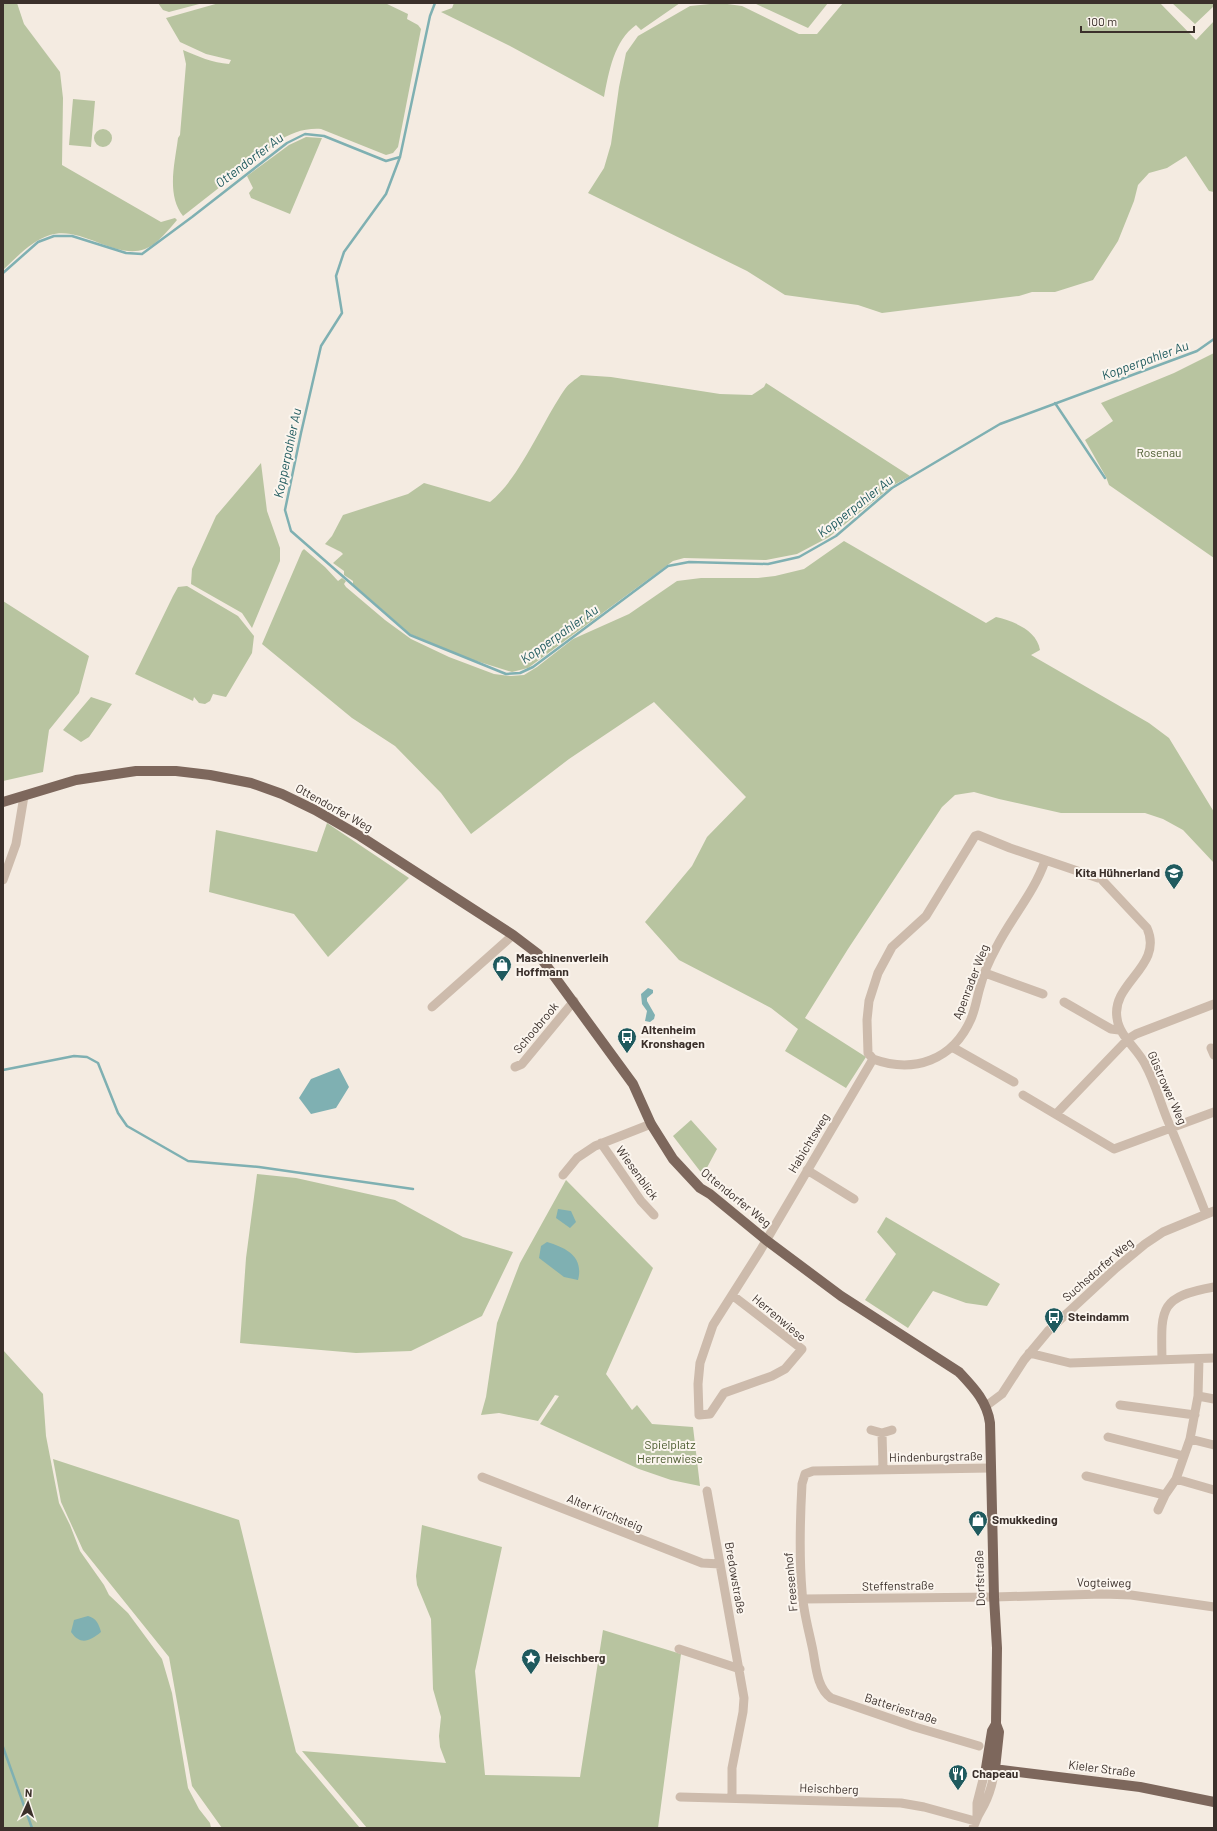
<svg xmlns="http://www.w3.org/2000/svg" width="1217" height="1831" viewBox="0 0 1217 1831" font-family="Barlow,sans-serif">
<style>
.green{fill:#b8c4a0}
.water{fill:#7fb0b2}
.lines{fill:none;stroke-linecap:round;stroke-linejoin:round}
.stream{stroke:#7fb0b2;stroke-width:2.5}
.minor{stroke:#cdbbac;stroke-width:9}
.major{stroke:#7d675c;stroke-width:10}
.labels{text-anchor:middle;stroke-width:4;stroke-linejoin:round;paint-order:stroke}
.park-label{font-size:12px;fill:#4a5a2e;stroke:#fbf5ee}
.street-label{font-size:12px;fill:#3b302b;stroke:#fbf5ee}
.poi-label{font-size:12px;font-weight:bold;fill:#3b302b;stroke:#fbf5ee;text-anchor:start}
.water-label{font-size:13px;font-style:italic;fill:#1f5a5e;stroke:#fbf5ee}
</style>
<rect width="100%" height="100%" fill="#f4ebe1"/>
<!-- green -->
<path class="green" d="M 3,3 L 17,3 L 24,24 L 60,72 L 63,98 L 62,165 L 161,222 L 175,218 L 177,220 C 169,229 158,244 145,249 C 115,260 81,225 50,235 C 31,241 17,257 3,270 Z
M 158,3 L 203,3 L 169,12 L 163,10 Z
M 219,3 L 385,3 L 408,14 L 407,19 L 418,25 L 421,29 L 398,147 L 393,153 L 386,155 L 321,129 C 304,128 290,133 276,143 L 183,216 C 166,194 175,163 178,138 L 180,135 L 186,64 L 183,50 C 197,56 213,63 229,64 L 231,60 L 206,54 L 180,42 L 166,18 Z
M 454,3 L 680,3 L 641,30 L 636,25 C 614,41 609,71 604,97 L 510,46 L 441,12 L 452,8 Z
M 720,3 L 742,6 L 799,34 L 817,34 L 843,3 L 1160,3 L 1196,40 L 1214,21 L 1214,192 L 1209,191 L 1186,156 L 1167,168 L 1149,173 L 1138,185 L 1134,201 L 1118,241 L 1093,280 L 1055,292 L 1032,292 L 1019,296 L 882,313 L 858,305 L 785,295 L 747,271 L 588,193 L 604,168 L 611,144 L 619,87 L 626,53 L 638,36 L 690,6 Z
M 754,3 L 828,3 L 808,28 Z
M 1172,3 L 1214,3 L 1214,6 L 1195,24 Z
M 73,99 L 95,101 L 91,147 L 69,145 Z
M94 138a9 9 0 1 1 18 0a9 9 0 1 1-18 0Z
M 306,137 L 322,138 L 290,214 L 251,198 L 249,193 L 253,188 L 247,176 L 289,145 Z
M 1214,353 L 1214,558 L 1109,485 L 1106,477 L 1085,440 L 1113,421 L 1101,403 L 1174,373 Z
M 581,375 L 611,377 L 720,394 L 752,395 L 764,387 L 766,383 L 910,476 L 892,486 L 829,537 L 797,554 L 766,560 L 684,558 L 673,561 L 528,668 L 512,672 L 470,659 L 410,634 L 353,584 L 353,581 L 344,575 L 344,571 L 333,563 L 343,554 L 341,552 L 325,544 L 332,536 L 343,515 L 408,494 L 424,483 L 490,502 C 520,478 542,422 565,389 C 568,384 576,379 581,375 Z
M 261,463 L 267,511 L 280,548 L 280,561 L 252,628 L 242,613 L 191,584 L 192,569 L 216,516 Z
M 844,541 L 986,623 L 996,617 C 1013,621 1037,630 1040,650 L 1031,655 L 1149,723 L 1169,738 L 1214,812 L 1214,863 L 1183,830 L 1163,819 L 1145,813 L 1061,813 L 999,799 L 974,792 L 955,795 L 942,807 L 848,949 L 805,1018 L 866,1057 L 846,1088 L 785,1051 L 798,1029 L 771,1008 L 679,960 L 645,922 L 692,866 L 707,837 L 746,797 L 654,702 L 569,759 L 471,834 L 441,793 L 395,746 L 352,718 L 262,644 L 302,551 L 304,549 L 325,567 L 338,581 L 342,578 L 346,581 L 344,584 L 346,587 L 385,620 L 411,639 L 449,657 L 494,674 L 511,676 L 524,675 L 537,667 L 573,639 L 629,614 L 677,581 L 701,578 L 758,578 L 775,576 L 804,569 Z
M 187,586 L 238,616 L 254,636 L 252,653 L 226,697 L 213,694 L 210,701 L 205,704 L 199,703 L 194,697 L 193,701 L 135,674 L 173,596 L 178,587 Z
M 3,601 L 89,656 L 79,693 L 49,730 L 43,772 L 3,781 Z
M 91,697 L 112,704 L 89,737 L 81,742 L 63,730 Z
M 327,823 L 409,878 L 328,957 L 294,914 L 209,892 L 216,830 L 317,852 Z
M 691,1120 L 717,1149 L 703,1175 L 673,1136 Z
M 257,1174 L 296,1178 L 395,1200 L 463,1237 L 513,1252 L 482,1316 L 411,1351 L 356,1353 L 240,1343 L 246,1258 Z
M 566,1180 L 653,1268 L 606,1374 L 632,1410 L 637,1405 L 652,1424 L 693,1427 L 700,1486 L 671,1480 L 639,1469 L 540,1424 L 559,1396 L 555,1395 L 538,1421 L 499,1413 L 481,1415 L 486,1397 L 497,1323 L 520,1263 Z
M 886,1217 L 1000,1284 L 987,1306 L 966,1303 L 933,1291 L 908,1328 L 865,1300 L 896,1254 L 877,1232 Z
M 3,1350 L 43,1394 L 46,1436 L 59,1503 L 70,1525 L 80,1551 L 104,1585 L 109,1595 L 128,1613 L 162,1659 L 172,1693 L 188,1788 L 199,1809 L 210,1823 L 211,1828 L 3,1828 Z
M 53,1459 L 239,1520 L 296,1752 L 360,1828 L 222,1828 L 192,1786 L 169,1657 L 83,1550 L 61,1502 Z
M 422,1525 L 502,1547 L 475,1671 L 485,1775 L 580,1777 L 603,1630 L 681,1654 L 658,1828 L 367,1828 L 302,1751 L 446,1763 L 440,1747 L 439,1736 L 441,1717 L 433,1689 L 431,1619 L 417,1585 L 416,1576 Z"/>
<!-- water -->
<path class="water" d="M 648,988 L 653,990 L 653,993 L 647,998 L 647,1001 L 655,1015 L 654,1019 L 650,1022 L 645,1021 L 647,1011 L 642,1004 L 641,994 Z
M 339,1068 L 349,1087 L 336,1108 L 311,1114 L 299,1098 L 311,1079 Z
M 558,1209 L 571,1211 L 576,1222 L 570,1228 L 556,1218 Z
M 547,1242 C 567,1248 584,1257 578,1280 L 564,1277 L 539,1258 L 541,1246 Z
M 88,1616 C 96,1618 99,1624 101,1632 C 89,1642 80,1645 71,1632 L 74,1620 Z"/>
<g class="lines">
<!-- stream -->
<path class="stream" d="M 435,3 L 430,16 L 400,157 L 386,194 L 344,252 L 336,276 L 342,313 L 321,346 L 301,433 L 285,510 L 291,531 L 410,635 L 506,674 L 520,673 L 533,667 L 668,566 L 689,562 L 768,564 L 799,557 L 836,536 L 892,488 L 1000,424 L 1197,351 L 1214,339
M 3,273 L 38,242 L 54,236 L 72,236 L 126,253 L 142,254 L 192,217 L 287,143 L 305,134 L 324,136 L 386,161 L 400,157
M 1055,403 L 1105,478
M 3,1070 L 74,1056 L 87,1057 L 98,1063 L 118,1113 L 127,1126 L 188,1161 L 259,1167 L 413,1189
M 3,1747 L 32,1828"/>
<!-- minor -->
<path class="minor" d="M 3,880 L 16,844 L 24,796
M 1103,881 L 1147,928 C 1164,966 1111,983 1117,1018 C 1119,1036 1137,1048 1145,1064 C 1155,1082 1160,1102 1168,1121 C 1181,1152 1194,1183 1206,1214
M 985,973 L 1043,994
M 1064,1002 L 1111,1029 L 1119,1030
M 432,1007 L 513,935
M 952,1047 L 1014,1082
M 1211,1048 L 1214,1055
M 873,1059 L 868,1053 L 867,1020 L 869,1001 L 878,973 L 892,947 L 926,916 L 975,836 L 978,835 L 1010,848 L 1098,878
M 873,1059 C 914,1074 953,1060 971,1019 C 976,1007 977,996 981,984 C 984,972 990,959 996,948 C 1011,918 1034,893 1045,861
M 515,1067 L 522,1064 L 574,1001
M 1023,1095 L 1114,1149 L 1214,1112
M 1056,1114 L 1128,1039 L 1136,1034 L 1214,1004
M 601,1143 L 641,1201 L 654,1215
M 807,1170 L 854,1199
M 563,1175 L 577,1158 L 595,1146 L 651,1124
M 732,1295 L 802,1349 L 785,1369 L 772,1376 L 724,1393 L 710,1414 L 699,1415 L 698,1384 L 700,1363 L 713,1325 L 760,1251 L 873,1059
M 1029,1353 L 1070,1363 L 1214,1358
M 1162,1360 C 1161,1308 1159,1297 1214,1287
M 1198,1396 L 1214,1399
M 1120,1405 L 1195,1415
M 986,1406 L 1002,1394 L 1024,1360 L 1049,1330 L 1116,1268 L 1145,1244 L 1163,1232 L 1214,1211
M 871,1430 L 882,1433 L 892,1430
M 882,1433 L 883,1469
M 1108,1437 L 1184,1456
M 1190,1439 L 1214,1445
M 1086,1476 L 1165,1495
M 482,1477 L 702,1563 L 720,1564
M 1176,1479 L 1214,1490
M 707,1491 L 744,1698 L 743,1712 L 732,1768 L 732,1798
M 1158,1510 L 1165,1495 L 1176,1479 L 1190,1439 L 1198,1396 L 1199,1359
M 803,1599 L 994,1597 L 1103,1594 L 1131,1595 L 1214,1607
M 679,1649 L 740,1669
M 979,1746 L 915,1727 L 831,1698 C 817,1688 816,1667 813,1651 C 809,1631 803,1611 802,1591 C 799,1555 800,1520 802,1484 L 805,1474 L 813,1471 L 990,1468
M 680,1797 L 901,1803 L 924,1807 L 975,1821
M 977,1815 L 977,1803 L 986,1768
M 973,1828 C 976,1819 979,1813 984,1805 C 990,1794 993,1781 995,1769"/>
<!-- major -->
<path class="major" d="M 3,802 L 76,780 L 136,771 L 176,771 L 210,775 L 251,783 L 282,794 L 315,810 L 360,836 L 513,935 L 538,954 L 633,1084 L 651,1124 L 673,1159 L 700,1188 L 710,1194 L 766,1240 L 841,1296 L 959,1372 C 973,1387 987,1401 990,1423 L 994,1597 L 997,1648 L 996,1724 L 999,1732 L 995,1769
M 996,1724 L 992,1731 L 986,1768 L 1140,1787 L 1214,1802"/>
</g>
<!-- icons -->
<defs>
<g id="school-pin" transform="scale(1)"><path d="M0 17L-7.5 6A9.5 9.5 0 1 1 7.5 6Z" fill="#1f5a5e" stroke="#fbf5ee"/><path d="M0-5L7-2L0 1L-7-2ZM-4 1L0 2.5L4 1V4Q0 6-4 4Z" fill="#fff"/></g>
<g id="shop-pin" transform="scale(1)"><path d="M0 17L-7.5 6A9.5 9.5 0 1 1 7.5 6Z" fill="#1f5a5e" stroke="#fbf5ee"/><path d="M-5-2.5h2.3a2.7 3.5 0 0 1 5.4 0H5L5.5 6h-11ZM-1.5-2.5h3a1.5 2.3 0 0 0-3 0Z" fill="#fff"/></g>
<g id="bus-pin" transform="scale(1)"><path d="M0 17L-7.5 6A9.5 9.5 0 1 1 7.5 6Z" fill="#1f5a5e" stroke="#fbf5ee"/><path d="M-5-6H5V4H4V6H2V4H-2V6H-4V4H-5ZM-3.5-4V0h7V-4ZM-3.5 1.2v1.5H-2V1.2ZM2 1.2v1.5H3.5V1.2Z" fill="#fff"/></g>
<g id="sight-pin" transform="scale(1)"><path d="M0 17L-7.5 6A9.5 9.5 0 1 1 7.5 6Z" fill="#1f5a5e" stroke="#fbf5ee"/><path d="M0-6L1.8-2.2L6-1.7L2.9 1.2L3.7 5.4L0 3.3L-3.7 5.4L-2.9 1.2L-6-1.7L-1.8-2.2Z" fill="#fff"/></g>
<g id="restaurant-pin" transform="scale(1)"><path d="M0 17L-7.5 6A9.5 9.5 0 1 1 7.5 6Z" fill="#1f5a5e" stroke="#fbf5ee"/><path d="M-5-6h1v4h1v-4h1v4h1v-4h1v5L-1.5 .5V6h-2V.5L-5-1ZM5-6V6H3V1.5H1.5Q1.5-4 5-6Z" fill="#fff"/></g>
</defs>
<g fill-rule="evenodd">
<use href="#school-pin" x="1174" y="873"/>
<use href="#shop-pin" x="502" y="965"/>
<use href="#bus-pin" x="627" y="1037"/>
<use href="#bus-pin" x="1054" y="1317"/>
<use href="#shop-pin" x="978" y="1520"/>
<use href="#sight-pin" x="531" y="1658"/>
<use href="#restaurant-pin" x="958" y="1774"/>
</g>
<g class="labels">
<!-- park labels -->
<g class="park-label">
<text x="1159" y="457">Rosenau</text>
<text x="670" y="1449">Spielplatz<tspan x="670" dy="14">Herrenwiese</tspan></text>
</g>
<!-- street labels -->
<g class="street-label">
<text transform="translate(334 808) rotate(29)" y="4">Ottendorfer Weg</text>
<text transform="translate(971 982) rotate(-69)" y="4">Apenrader Weg</text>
<text transform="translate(536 1028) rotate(-50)" y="4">Schoobrook</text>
<text transform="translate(1167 1088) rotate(66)" y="4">Güstrower Weg</text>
<text transform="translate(809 1143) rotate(-59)" y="4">Habichtsweg</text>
<text transform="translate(637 1173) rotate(54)" y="4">Wiesenblick</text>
<text transform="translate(736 1198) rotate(39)" y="4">Ottendorfer Weg</text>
<text transform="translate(1098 1270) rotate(-41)" y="4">Suchsdorfer Weg</text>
<text transform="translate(779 1318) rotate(40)" y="4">Herrenwiese</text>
<text transform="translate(936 1457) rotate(-1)" y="4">Hindenburgstraße</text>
<text transform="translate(605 1513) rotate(22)" y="4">Alter Kirchsteig</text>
<text transform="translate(735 1578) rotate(80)" y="4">Bredowstraße</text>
<text transform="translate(980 1578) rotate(-92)" y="4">Dorfstraße</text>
<text transform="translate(791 1582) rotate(-95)" y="4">Freesenhof</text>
<text transform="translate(1104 1583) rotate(1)" y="4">Vogteiweg</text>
<text transform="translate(898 1586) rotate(-1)" y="4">Steffenstraße</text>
<text transform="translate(901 1709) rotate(18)" y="4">Batteriestraße</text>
<text transform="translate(1102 1769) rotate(7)" y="4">Kieler Straße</text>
<text transform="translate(829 1789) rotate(2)" y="4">Heischberg</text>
</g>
<!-- poi labels -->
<g class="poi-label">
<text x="1160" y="877" text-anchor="end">Kita Hühnerland</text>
<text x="516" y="962">Maschinenverleih<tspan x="516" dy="14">Hoffmann</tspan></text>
<text x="641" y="1034">Altenheim<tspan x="641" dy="14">Kronshagen</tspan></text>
<text x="1068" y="1321">Steindamm</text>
<text x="992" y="1524">Smukkeding</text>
<text x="545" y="1662">Heischberg</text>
<text x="972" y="1778">Chapeau</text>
</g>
<!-- water labels -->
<g class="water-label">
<text transform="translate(249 160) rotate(-37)" y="5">Ottendorfer Au</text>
<text transform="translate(1145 360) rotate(-20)" y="5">Kopperpahler Au</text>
<text transform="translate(287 453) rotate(-78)" y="5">Kopperpahler Au</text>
<text transform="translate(855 506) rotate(-38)" y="5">Kopperpahler Au</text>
<text transform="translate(559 634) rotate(-35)" y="5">Kopperpahler Au</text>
</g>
</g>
<!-- border -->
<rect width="1217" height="1831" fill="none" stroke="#3b302b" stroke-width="8"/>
<!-- north arrow -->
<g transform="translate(28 1803) rotate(3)" stroke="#fbf5ee" stroke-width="3" paint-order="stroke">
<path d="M0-3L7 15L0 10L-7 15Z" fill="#3b302b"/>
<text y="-6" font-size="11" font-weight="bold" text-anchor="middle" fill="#3b302b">N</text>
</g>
<!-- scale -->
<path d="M1081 26v6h113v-6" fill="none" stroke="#3b302b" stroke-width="2"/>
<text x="1087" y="26" font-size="12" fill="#3b302b" stroke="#fbf5ee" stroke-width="3" paint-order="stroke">100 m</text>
</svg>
